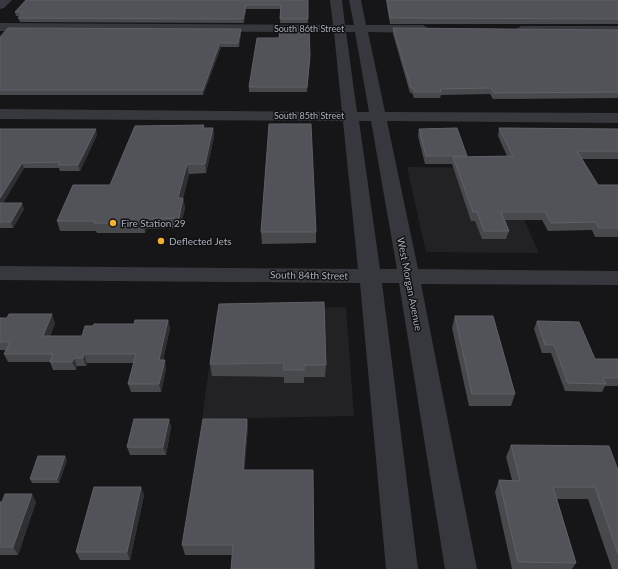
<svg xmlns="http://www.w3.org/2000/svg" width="618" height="569" viewBox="0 0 618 569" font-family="Lato,sans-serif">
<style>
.built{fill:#222225}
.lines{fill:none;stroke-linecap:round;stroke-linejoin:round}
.minor{fill:#37383d;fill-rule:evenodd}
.wall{fill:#47494d}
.shaded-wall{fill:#2f3033}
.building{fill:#525359;stroke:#5f6168}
.poi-dot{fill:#f2b134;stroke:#111113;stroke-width:1.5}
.labels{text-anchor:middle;stroke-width:3;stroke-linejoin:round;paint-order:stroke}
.far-street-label{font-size:9px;fill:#a8adb8;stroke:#111113}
.poi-label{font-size:10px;fill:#a8adb8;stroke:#111113;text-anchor:start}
.street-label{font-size:10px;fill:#a8adb8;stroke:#111113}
</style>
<rect width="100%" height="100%" fill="#161618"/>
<!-- built -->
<path class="built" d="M 407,167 L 501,168 L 539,253 L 426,252 Z
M 346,307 L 354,416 L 202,419 L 217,310 Z"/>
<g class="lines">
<!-- minor -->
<path class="minor" d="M 0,0 L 12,0 L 4,8 L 0,9 Z
M 330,0 L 342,0 L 345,25 L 354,25 L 349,0 L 361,0 L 366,25 L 423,25 L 429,29 L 423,33 L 368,32 L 385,112 L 618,113 L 618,123 L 387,121 L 418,269 L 618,271 L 618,285 L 421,284 L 477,569 L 445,569 L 399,283 L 382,283 L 418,569 L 386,569 L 360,283 L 0,280 L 0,266 L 358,269 L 343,121 L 0,119 L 0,109 L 342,112 L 334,32 L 0,31 L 0,23 L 333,25 ZM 346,32 L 355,32 L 369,112 L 357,112 ZM 359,121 L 371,121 L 397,269 L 380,269 Z
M 521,26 L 618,26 L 618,34 L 517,33 L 515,30 Z"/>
</g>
<!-- wall -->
<path class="wall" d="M 308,0 L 308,23 L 280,23 L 281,9 L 246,9 L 244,23 L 20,22 L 18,18 L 20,16 L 16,16 L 15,12 Z
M 386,0 L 618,0 L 618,24 L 390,24 Z
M 393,28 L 618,30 L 618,98 L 493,99 L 490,94 L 441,95 L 440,98 L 414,98 L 412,93 L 410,93 L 393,34 Z
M 241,29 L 241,33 L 239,47 L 221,47 L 203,95 L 0,95 L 0,37 Z
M 279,38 L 310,55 L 307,92 L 249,92 L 249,87 Z
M 204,125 L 204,128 L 213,128 L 214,137 L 206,173 L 189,174 L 183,198 L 185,208 L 180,228 L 146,229 L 145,233 L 97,233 L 96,231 L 60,231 L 57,221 L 110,185 Z
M 499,128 L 618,129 L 618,159 L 582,159 L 598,185 L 618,185 L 618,237 L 595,237 L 592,230 L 548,231 L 542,220 L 505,220 L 509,231 L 506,239 L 482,239 L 475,221 L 471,221 L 452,164 L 425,164 L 418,136 L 419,129 L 467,157 L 507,156 L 498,136 Z
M 0,129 L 97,135 L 80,171 L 60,171 L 59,168 L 24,168 L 3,203 L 24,209 L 13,228 L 0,228 Z
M 261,232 L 316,232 L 316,243 L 262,244 Z
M 455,316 L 515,394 L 511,406 L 469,406 L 452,328 Z
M 0,318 L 55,323 L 50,336 L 82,336 L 134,324 L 168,320 L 170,328 L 163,360 L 166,369 L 161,392 L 131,392 L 128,384 L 134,363 L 87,363 L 86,366 L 77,366 L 76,370 L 53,370 L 50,362 L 8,362 L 4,354 L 6,350 L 0,350 Z
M 537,321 L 595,359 L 618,359 L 618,386 L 605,386 L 602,392 L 565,391 L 551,353 L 542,353 L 534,329 Z
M 210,364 L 326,365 L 325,377 L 304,377 L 304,383 L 284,383 L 284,377 L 212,376 Z
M 169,419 L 171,427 L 166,455 L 130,455 L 127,447 Z
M 247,419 L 248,429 L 232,555 L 185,555 L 182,545 Z
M 511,445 L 618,470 L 618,569 L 612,569 L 588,499 L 557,499 L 576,563 L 572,569 L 512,569 L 495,492 L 499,480 L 512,480 L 506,457 Z
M 67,460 L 59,483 L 32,483 L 30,479 Z
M 141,487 L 144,495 L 130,560 L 80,560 L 76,552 Z
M 0,502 L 36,502 L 18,555 L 0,555 Z"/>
<!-- shaded-wall -->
<path class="shaded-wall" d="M 246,5 L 246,9 L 244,23 L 243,19 Z
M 241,29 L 241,33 L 239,47 L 238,43 Z
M 220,43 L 221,47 L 203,95 L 203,90 Z
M 310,55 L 310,60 L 307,92 L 307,87 Z
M 213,128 L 214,137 L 206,173 L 205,164 Z
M 96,129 L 97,135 L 80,171 L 78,165 Z
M 22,163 L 24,168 L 0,208 L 0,198 Z
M 187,164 L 189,174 L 180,208 L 178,198 Z
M 183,198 L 185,208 L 180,228 L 179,218 Z
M 22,203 L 24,209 L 13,228 L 11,222 Z
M 144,219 L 146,229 L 145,233 L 143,223 Z
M 52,314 L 55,323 L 46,344 L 43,336 Z
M 168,320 L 170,328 L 161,369 L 159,360 Z
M 84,354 L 87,363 L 86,366 L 83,358 Z
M 74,358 L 77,366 L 76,370 L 72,362 Z
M 165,360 L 166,369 L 161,392 L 159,384 Z
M 169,419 L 171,427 L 166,455 L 163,447 Z
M 247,419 L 248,429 L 244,481 L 243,470 Z
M 65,456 L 67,460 L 59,483 L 57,479 Z
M 141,487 L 144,495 L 130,560 L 127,552 Z
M 32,494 L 36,502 L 18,555 L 13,547 Z"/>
<!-- building -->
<path class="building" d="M 26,0 L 308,0 L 308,19 L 280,19 L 281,5 L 246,5 L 243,19 L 18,18 L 23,12 L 15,12 Z
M 387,0 L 618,0 L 618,19 L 390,18 Z
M 8,28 L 241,29 L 238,43 L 220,43 L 203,90 L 0,90 L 0,37 Z
M 393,28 L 618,30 L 618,92 L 494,93 L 491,88 L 440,89 L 441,92 L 415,92 L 413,88 L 411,88 Z
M 280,29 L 309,29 L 310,55 L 307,87 L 249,87 L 257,38 L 279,38 Z
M 269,124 L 311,124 L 316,232 L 261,232 Z
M 204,125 L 203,128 L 213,128 L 205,164 L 187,164 L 178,198 L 183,198 L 179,218 L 144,219 L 143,223 L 94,223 L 95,221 L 57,221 L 73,185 L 110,185 L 135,126 Z
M 457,128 L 467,156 L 426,156 L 419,129 Z
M 499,128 L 618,129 L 618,151 L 577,151 L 598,185 L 618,185 L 618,228 L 599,228 L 595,222 L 551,223 L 545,212 L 501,212 L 509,231 L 484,231 L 477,212 L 473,212 L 453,157 L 513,156 Z
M 0,129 L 96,129 L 78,165 L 58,165 L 60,162 L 22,163 L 0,198 Z
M 0,203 L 22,203 L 11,222 L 0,222 Z
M 324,302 L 326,365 L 304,365 L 304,370 L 284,370 L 284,364 L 210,364 L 219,304 Z
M 9,314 L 52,314 L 43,336 L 82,336 L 85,326 L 93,326 L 94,324 L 134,324 L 135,320 L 168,320 L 159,360 L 165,360 L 159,384 L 128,384 L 136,354 L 84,354 L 83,358 L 74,358 L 72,362 L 50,362 L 53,354 L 4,354 L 10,342 L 0,342 L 0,318 L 7,318 Z
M 455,316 L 493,316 L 515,394 L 472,394 Z
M 537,321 L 579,322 L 595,359 L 618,359 L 618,378 L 603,378 L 606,384 L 568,383 L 554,345 L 545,345 Z
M 134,419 L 169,419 L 163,447 L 127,447 Z
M 203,419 L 247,419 L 243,470 L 313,470 L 314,569 L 231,569 L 233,545 L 182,545 Z
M 511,445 L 609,446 L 618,470 L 618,554 L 595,487 L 553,487 L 576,563 L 518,562 L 499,480 L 520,481 Z
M 38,456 L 65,456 L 57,479 L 30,479 Z
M 94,487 L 141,487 L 127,552 L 76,552 Z
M 5,494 L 32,494 L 13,547 L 0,547 L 0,502 L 2,502 Z"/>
<!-- markers -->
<g class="poi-dot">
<circle cx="113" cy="223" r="4"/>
<circle cx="161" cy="241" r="4"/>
</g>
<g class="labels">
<!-- far-street labels -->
<g class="far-street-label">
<text x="309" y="32">South 86th Street</text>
<text x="309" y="119">South 85th Street</text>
</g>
<!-- poi labels -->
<g class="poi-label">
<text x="121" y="227">Fire Station 29</text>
<text x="169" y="245">Deflected Jets</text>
</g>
<!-- street labels -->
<g class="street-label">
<text transform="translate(309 275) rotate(1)" y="4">South 84th Street</text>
<text transform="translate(410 284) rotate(79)" y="4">West Morgan Avenue</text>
</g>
</g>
</svg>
